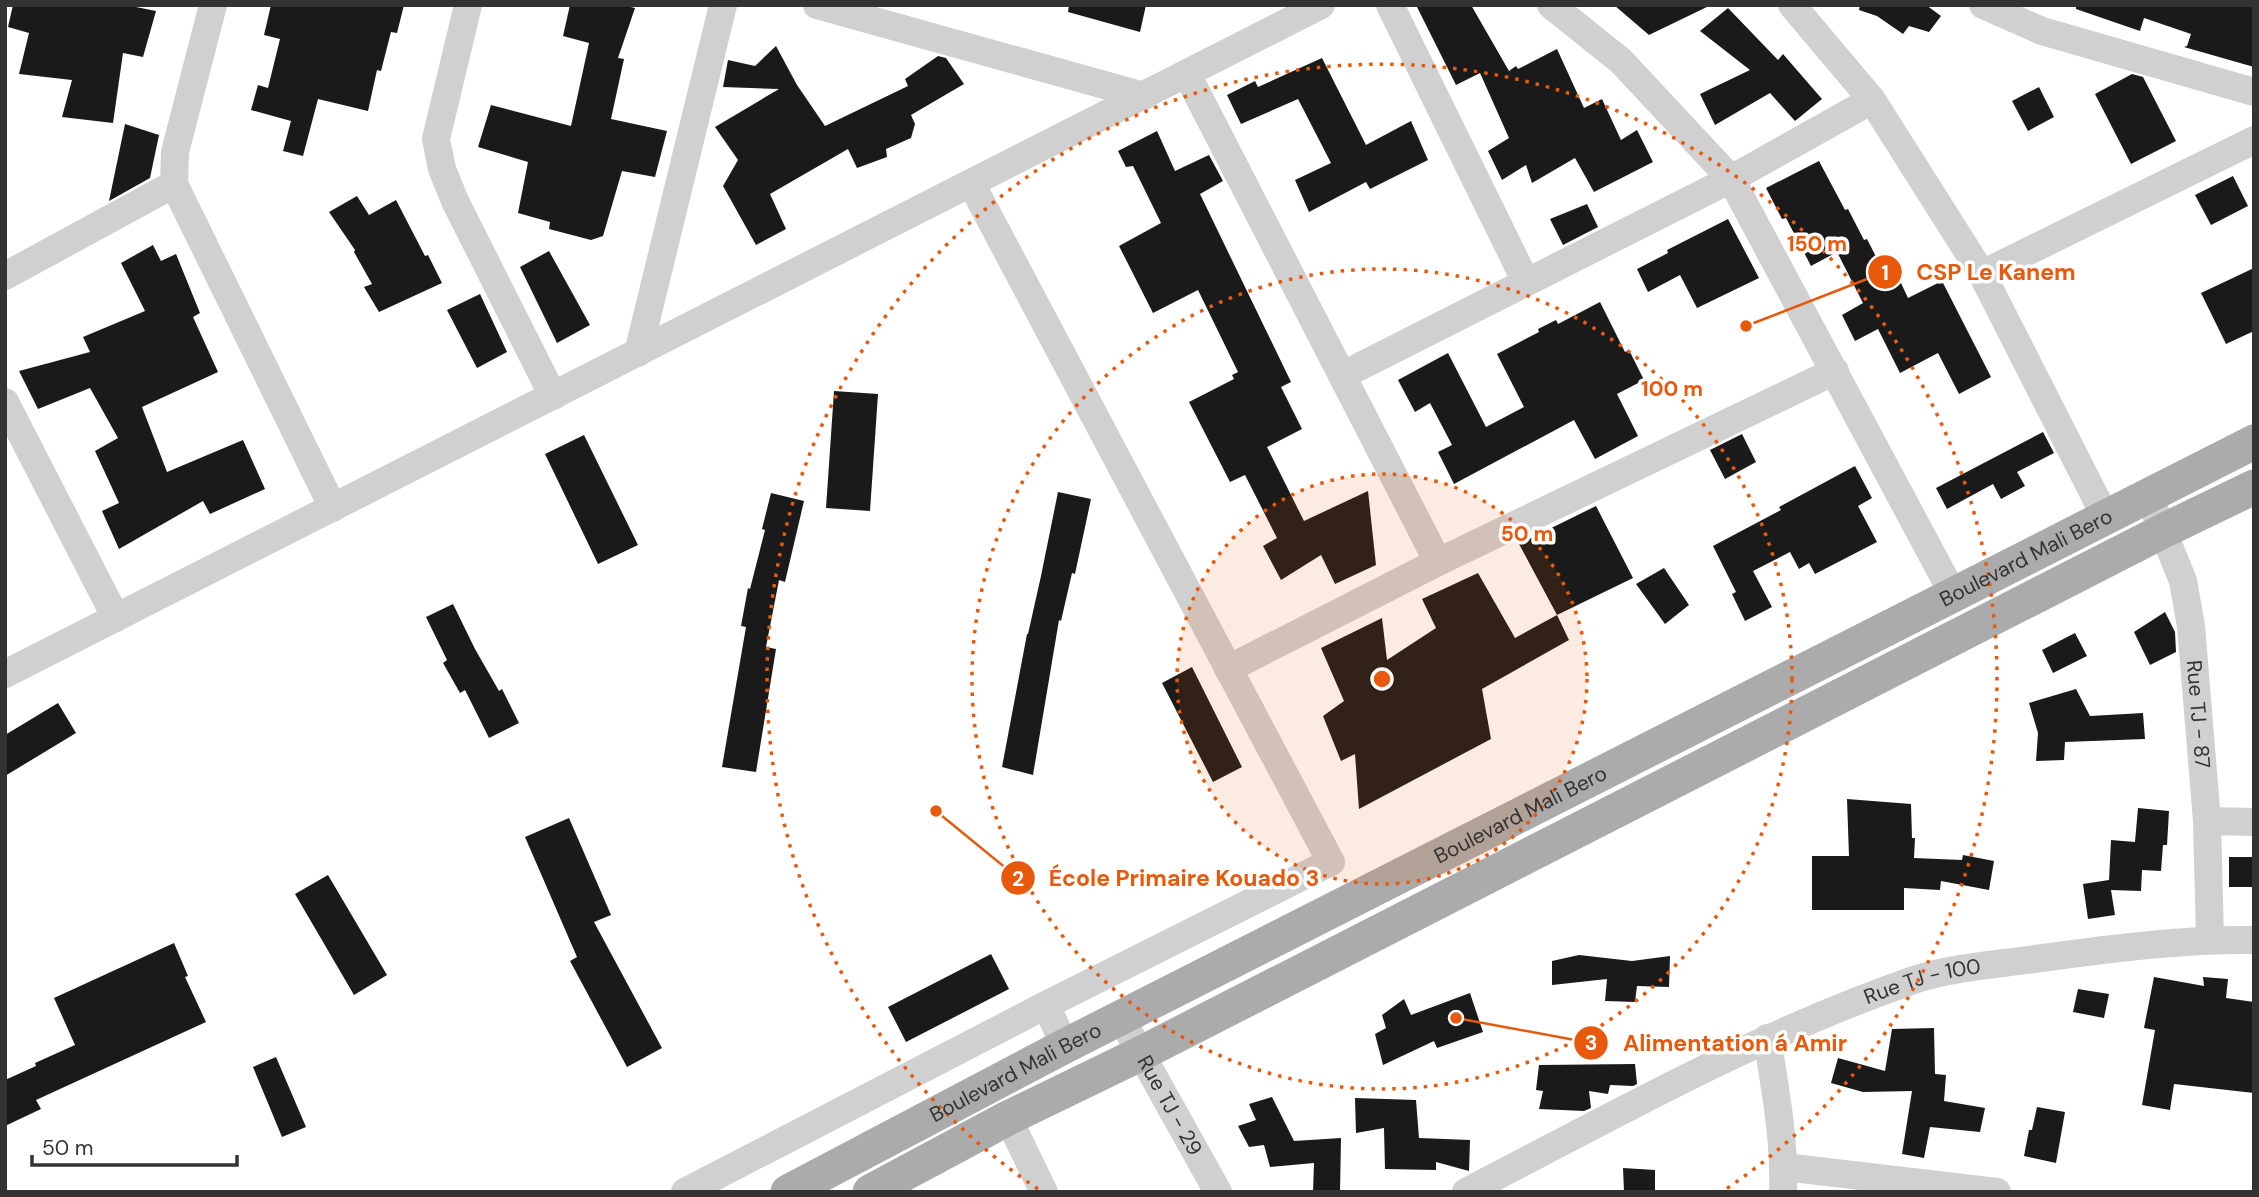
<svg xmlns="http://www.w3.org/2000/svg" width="2259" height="1197" viewBox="0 0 2259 1197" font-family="'DM Sans',sans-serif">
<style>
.building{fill:#1a1a1a}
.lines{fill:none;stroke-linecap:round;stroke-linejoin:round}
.minor{stroke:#d0d0d0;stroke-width:28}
.major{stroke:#ababab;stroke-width:35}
.ring{fill:none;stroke:#e8590c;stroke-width:3.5;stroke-dasharray:3.5 7}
.labels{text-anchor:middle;stroke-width:7;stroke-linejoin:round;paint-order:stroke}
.street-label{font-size:21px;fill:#333;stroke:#fff}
.centre{fill:#e8590c;stroke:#fff;stroke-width:3.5}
.ring-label{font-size:21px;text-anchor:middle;font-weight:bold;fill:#e8590c;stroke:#fff;stroke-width:7;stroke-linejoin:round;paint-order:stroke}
.leader{fill:none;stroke:#e8590c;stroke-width:2.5}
.callout-dot{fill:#e8590c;stroke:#fff;stroke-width:2.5}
.mark-label{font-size:21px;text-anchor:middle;font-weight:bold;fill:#fff}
.callout-label{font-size:23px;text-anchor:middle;font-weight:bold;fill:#e8590c;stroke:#fff;stroke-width:7;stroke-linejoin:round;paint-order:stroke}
</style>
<rect width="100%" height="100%" fill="#fff"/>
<!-- building -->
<path class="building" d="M 13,5 L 126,5 L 156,11 L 143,57 L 123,53 L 113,123 L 62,117 L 72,80 L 19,74 L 29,33 L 8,27 Z
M 271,5 L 404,5 L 397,33 L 391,32 L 381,71 L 377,70 L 368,111 L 318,99 L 303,156 L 283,151 L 291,121 L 251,110 L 258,85 L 268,88 L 280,39 L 264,35 Z
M 570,5 L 622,5 L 635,8 L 618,58 L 624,59 L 611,119 L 667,131 L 655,177 L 622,171 L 603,236 L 591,240 L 549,229 L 550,222 L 518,213 L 528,162 L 478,147 L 491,105 L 571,126 L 589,43 L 563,36 Z
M 1069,5 L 1146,5 L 1140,32 L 1068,12 Z
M 1416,5 L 1471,5 L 1509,71 L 1516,66 L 1518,69 L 1557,49 L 1584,108 L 1602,99 L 1621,140 L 1637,130 L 1653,162 L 1594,192 L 1575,158 L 1532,183 L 1526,165 L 1502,180 L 1488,151 L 1509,138 L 1480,73 L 1456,85 Z
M 1614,5 L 1711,5 L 1649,35 Z
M 1860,5 L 1926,5 L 1941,16 L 1929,32 L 1909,26 L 1903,34 L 1877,16 L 1859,10 Z
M 2076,5 L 2254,5 L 2254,67 L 2184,47 L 2187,46 L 2191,34 L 2144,18 L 2140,31 L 2076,9 Z
M 1728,8 L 1778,60 L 1783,54 L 1822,99 L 1795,121 L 1770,93 L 1715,125 L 1700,94 L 1750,70 L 1700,31 Z
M 776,46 L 797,85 L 825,126 L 908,86 L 905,79 L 938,56 L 946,58 L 964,84 L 911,115 L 915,124 L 911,138 L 886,149 L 887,157 L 857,168 L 848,149 L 770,194 L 786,229 L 756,245 L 723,186 L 738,160 L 715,127 L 779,89 L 723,87 L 728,60 L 755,66 Z
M 1322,58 L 1366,145 L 1411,121 L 1428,160 L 1370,189 L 1366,182 L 1309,212 L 1295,180 L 1331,163 L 1298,99 L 1241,124 L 1227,95 L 1255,81 L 1258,87 Z
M 2132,74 L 2143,77 L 2176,141 L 2131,164 L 2095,94 Z
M 2039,87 L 2054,117 L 2028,131 L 2012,101 Z
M 125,124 L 159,135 L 150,178 L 109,201 Z
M 1157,131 L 1175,171 L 1209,155 L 1223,181 L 1200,194 L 1291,382 L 1281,387 L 1302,429 L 1267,447 L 1304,521 L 1368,491 L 1376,565 L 1335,584 L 1321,555 L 1281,580 L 1263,546 L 1277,538 L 1245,475 L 1230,482 L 1189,402 L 1234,379 L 1232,375 L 1238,372 L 1198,290 L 1153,313 L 1119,246 L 1161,223 L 1133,166 L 1126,167 L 1118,151 Z
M 1819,161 L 1845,210 L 1848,209 L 1864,240 L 1867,239 L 1892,288 L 1901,283 L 1908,298 L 1942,281 L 1991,377 L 1959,394 L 1938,353 L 1900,373 L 1878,329 L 1855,341 L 1842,315 L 1863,303 L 1837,252 L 1811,266 L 1786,218 L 1782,219 L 1766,188 Z
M 2233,176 L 2248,206 L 2211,225 L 2195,195 Z
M 357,196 L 369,215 L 396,200 L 425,256 L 428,255 L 442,283 L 379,312 L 364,287 L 372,284 L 354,252 L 355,250 L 329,212 Z
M 1587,204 L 1598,227 L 1563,245 L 1550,219 Z
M 1728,219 L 1759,278 L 1697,308 L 1680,275 L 1648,292 L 1637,269 L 1668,253 L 1667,250 Z
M 153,245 L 161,261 L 176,254 L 200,313 L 193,317 L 218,372 L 142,407 L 167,472 L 243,440 L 265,489 L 210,514 L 203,501 L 119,549 L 102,511 L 119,503 L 95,451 L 118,438 L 90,388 L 38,409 L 19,371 L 90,352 L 83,337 L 145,311 L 121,263 Z
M 549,251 L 590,325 L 557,343 L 520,267 Z
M 2254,268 L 2254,331 L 2226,344 L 2201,293 Z
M 480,294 L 507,352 L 477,368 L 447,310 Z
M 1600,302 L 1625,352 L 1629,350 L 1644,380 L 1617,394 L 1638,436 L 1595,459 L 1574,420 L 1454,484 L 1438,452 L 1452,445 L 1430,403 L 1415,412 L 1398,380 L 1448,353 L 1486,427 L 1524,407 L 1497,354 L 1539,332 L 1538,329 L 1556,320 L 1558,324 Z
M 834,391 L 878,394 L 870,511 L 826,508 Z
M 2043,432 L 2054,453 L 2017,472 L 2025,486 L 2001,499 L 1993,484 L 1947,509 L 1936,488 Z
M 1742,434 L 1756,462 L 1725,479 L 1710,450 Z
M 584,435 L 638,545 L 598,564 L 545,454 Z
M 1855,466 L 1872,498 L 1858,506 L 1877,542 L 1815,574 L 1809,563 L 1799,569 L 1790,552 L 1753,571 L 1772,607 L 1745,621 L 1732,594 L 1736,592 L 1713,546 L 1781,510 L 1779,507 Z
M 1058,492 L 1091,499 L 1075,574 L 1072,573 L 1061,621 L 1059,620 L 1033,775 L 1002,767 L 1027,634 L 1028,634 L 1041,576 Z
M 771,493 L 804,501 L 785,582 L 779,580 L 766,647 L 776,649 L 756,772 L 722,767 L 746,627 L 741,626 L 748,588 L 750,589 L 765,530 L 762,529 Z
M 1596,506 L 1633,578 L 1557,615 L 1519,544 Z
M 1664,568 L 1689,605 L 1665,624 L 1636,584 Z
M 1478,573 L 1515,638 L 1557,615 L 1569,640 L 1482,689 L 1491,739 L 1359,809 L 1355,754 L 1341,761 L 1323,716 L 1344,701 L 1321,648 L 1382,618 L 1387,660 L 1436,628 L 1422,599 Z
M 453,604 L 475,649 L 499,691 L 502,689 L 519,723 L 489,738 L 465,690 L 460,693 L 443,663 L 447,660 L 426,617 Z
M 2165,612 L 2175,632 L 2176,652 L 2150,665 L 2134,632 Z
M 2075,633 L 2087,656 L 2053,673 L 2042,650 Z
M 1192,667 L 1242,767 L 1213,782 L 1162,683 Z
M 2076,689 L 2090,716 L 2143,713 L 2145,739 L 2065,742 L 2064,760 L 2036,761 L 2038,733 L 2029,703 Z
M 58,703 L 76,733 L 5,776 L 5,735 Z
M 1847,799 L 1911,804 L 1912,838 L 1915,838 L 1914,858 L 1962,860 L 1963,855 L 1994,861 L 1989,890 L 1941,881 L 1940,890 L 1904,888 L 1904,910 L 1812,910 L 1812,856 L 1849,856 Z
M 2138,808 L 2169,811 L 2167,845 L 2163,845 L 2161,871 L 2142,870 L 2141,891 L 2111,890 L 2115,915 L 2088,919 L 2083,884 L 2109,880 L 2111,840 L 2135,842 Z
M 569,818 L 611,915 L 594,922 L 662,1048 L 627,1067 L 570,961 L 577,957 L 525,837 Z
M 2229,857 L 2254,857 L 2254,887 L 2229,887 Z
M 328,875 L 387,975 L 354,995 L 295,894 Z
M 174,943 L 188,976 L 185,977 L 206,1022 L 36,1100 L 41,1109 L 5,1126 L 5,1080 L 36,1066 L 35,1063 L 75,1045 L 54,998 Z
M 991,954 L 1009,989 L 906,1042 L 888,1007 Z
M 1579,955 L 1632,961 L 1670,956 L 1669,987 L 1637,986 L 1635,1002 L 1605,1001 L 1607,979 L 1552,985 L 1552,961 Z
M 2154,977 L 2204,986 L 2203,977 L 2228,979 L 2226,998 L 2254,1002 L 2254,1093 L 2174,1084 L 2170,1110 L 2142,1105 L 2155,1030 L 2144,1028 Z
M 2078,989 L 2109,994 L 2104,1018 L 2073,1012 Z
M 1470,993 L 1483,1032 L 1437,1048 L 1434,1041 L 1383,1065 L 1375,1034 L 1386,1028 L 1382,1015 L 1404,999 L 1411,1015 Z
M 1934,1028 L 1935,1074 L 1946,1075 L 1944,1101 L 1985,1108 L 1980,1132 L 1930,1127 L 1924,1158 L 1902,1154 L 1912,1091 L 1863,1092 L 1831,1083 L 1838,1058 L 1885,1071 L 1892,1029 Z
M 276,1057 L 306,1127 L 282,1137 L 253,1067 Z
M 1635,1064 L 1637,1084 L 1633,1086 L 1610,1085 L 1608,1094 L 1589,1091 L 1591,1108 L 1584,1111 L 1539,1109 L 1543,1091 L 1536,1090 L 1539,1065 Z
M 1272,1097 L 1294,1141 L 1341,1138 L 1340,1192 L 1313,1192 L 1314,1163 L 1270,1167 L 1264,1145 L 1249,1147 L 1238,1126 L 1256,1120 L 1249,1104 Z
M 1355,1098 L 1416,1100 L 1419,1138 L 1470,1140 L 1469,1171 L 1436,1162 L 1436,1170 L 1385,1169 L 1384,1128 L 1356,1133 Z
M 2037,1107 L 2065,1112 L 2056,1163 L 2024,1156 L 2029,1130 L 2032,1130 Z
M 1623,1168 L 1655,1170 L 1655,1192 L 1624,1192 Z"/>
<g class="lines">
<!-- minor -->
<g class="minor">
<path d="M 213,5 L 175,152 L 174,184 L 333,508"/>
<path d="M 468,5 L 436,139 L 442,169 L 455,201 L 553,396"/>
<path d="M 817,5 L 1144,96"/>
<path d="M 1390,5 L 1526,282"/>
<path d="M 1551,5 L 1621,61 L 1731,179 L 1953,594"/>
<path d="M 1792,5 L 1872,100 L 1982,274 L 2105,516"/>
<path d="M 1983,5 L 2042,31 L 2254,92"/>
<path d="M 1187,74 L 1438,562"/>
<path d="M 1982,274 L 2254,140"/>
<path d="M 5,276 L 174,184"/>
<path d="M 638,353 L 723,5"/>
<path d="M 1343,375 L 1731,179 L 1872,100"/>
<path d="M 5,402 L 116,618"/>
<path id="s1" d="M 2148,494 L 2183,581 L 2191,626 L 2207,821 L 2210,939"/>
<path d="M 1228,669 L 1438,562 L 1835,371"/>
<path d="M 5,674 L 1321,5"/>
<path d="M 2207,821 L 2254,822"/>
<path d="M 1046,1005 L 1065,1046"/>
<path id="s2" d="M 1121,1018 L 1218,1192"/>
<path d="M 1767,1038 C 1775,1089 1785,1140 1783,1192"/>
<path d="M 1008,1118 L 1044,1192"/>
<path d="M 1784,1167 L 1997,1192"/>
<path d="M 685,1192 L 1046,1005 L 1331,862 L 971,183"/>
<path id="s3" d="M 1466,1192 C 1613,1116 1759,1033 1917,979 C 1952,968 1990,965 2027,960 C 2101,950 2178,939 2254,940"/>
</g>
<!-- major -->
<g class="major">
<path id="s4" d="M 788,1192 L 1065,1046 L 2254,442"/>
<path d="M 870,1192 L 1008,1118 L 1140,1054 L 2165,530 L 2254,487"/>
</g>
</g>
<!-- distance rings -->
<circle cx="1382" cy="679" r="205" fill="#e8590c" fill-opacity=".12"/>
<g class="ring">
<circle cx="1382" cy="679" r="205"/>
<circle cx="1382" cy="679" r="410"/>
<path d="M1038 1189A615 615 0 1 1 1726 1189"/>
</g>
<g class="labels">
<!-- street labels -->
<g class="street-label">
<text dy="7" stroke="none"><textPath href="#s4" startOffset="1391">Boulevard Mali Bero</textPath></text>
<text dy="7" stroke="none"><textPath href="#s1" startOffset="228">Rue TJ - 87</textPath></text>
<text dy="7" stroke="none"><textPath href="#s4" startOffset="824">Boulevard Mali Bero</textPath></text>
<text dy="7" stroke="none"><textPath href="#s3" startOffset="504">Rue TJ - 100</textPath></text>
<text dy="7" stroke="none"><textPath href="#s4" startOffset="257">Boulevard Mali Bero</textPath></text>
<text dy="7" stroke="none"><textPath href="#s2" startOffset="100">Rue TJ - 29</textPath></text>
</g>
</g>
<circle cx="1382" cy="679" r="10" class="centre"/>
<g class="ring-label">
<text x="1817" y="251">150 m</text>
<text x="1672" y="396">100 m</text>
<text x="1527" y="541">50 m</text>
</g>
<!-- callouts -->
<path class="leader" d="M1746 326L1885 272M936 811L1018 878M1456 1018L1591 1043"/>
<g class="callout-dot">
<circle cx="1746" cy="326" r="7"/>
<circle cx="936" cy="811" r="7"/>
<circle cx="1456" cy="1018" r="7"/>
<circle cx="1885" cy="272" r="18"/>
<circle cx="1018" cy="878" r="18"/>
<circle cx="1591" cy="1043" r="18"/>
</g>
<g class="mark-label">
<text x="1885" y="280">1</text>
<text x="1018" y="886">2</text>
<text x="1591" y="1050">3</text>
</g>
<g class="callout-label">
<text x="1996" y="280">CSP Le Kanem</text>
<text x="1184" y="886">École Primaire Kouado 3</text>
<text x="1735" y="1051">Alimentation á Amir</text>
</g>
<!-- border -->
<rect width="2259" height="1197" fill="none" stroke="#333333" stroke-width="14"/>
<!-- scale -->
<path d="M32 1155v10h205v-10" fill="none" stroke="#333333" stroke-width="3.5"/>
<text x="42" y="1155" font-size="21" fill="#333333" stroke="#ffffff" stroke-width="5" paint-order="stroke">50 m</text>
</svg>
